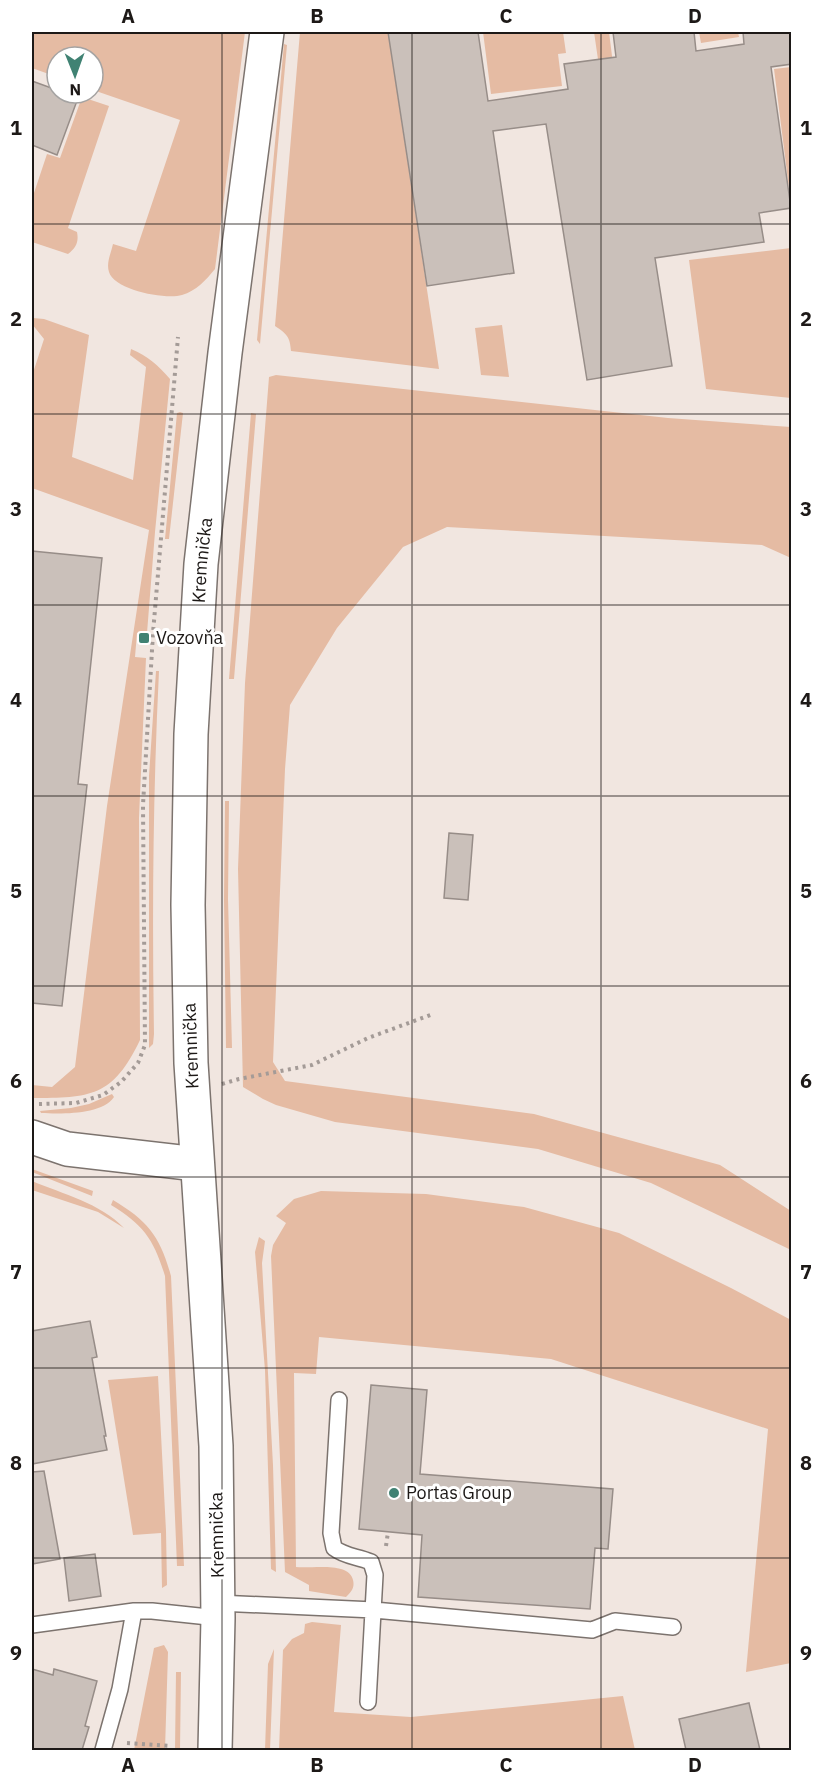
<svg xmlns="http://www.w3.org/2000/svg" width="823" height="1782" viewBox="0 0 823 1782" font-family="'IBM Plex Sans',sans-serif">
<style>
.green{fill:#e5bba3}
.building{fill:#cac0ba;stroke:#978d88;stroke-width:1.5}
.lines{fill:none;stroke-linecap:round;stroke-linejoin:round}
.lane-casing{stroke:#7c736e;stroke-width:18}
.secondary-casing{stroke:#7c736e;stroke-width:36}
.path{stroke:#a49b97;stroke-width:4;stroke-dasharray:3 4.5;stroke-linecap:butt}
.lane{stroke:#fff;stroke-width:15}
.secondary{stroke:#fff;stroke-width:33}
.grid{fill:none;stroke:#1d1917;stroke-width:1.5;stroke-opacity:0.55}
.poi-dot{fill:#408273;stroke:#fff;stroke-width:2}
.labels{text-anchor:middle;stroke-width:6;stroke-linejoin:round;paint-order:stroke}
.street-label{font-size:18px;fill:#1d1917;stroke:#fff}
.poi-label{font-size:18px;fill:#1d1917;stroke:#fff;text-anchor:start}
.neatline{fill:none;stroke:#1d1917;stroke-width:2}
.grid-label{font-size:20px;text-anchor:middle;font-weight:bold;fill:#1d1917}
</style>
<rect width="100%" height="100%" fill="#f1e6e0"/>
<!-- green -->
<path class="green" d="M 32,32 L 245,32 L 215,269 C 206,280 196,291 182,295 C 166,300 114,290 109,272 C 106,263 111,253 113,244 L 136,251 L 180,120 L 93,90 L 93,57 L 57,57 L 57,77 L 32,68 Z
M 300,32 L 388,32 L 439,369 L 291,351 C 290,337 287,334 275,326 Z
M 483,32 L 563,32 L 566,53 L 558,54 L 562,86 L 491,94 Z
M 594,32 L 609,32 L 613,64 L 601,80 Z
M 699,32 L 738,32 L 739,37 L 701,43 Z
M 284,44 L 287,45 L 260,344 L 257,340 Z
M 791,67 L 792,67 L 791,204 L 774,69 Z
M 82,97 L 109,106 L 68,228 L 77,232 C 79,242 76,248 68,254 L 32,242 L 32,199 L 47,154 L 60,158 Z
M 791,248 L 791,398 L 706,389 L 689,260 Z
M 33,318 L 44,319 L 89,335 L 72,457 L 133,480 L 146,367 L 130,355 L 131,349 C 148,356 158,365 170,379 L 155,532 L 147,633 L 137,633 L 135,657 L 146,658 L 139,818 L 140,1040 C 113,1097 90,1098 32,1098 L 32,1085 L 52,1087 L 75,1067 L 107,806 L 149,530 L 32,488 L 32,376 L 44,339 L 32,324 L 32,319 Z
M 502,325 L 509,377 L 481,375 L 475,328 Z
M 276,375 L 668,418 L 791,427 L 791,558 L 762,545 L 447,527 L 403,547 L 337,628 L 290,705 L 285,769 L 273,1062 L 285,1081 L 534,1114 L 720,1165 L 791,1211 L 791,1250 L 651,1183 L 538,1149 L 335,1122 L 276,1105 L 263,1099 L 243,1087 L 238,869 L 245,683 L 269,377 Z
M 180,412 L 183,413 L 169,539 L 165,539 L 177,413 Z
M 251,413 L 256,414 L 234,679 L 229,679 Z
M 156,671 L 159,671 C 153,792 152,912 154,1034 L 153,1044 L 149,1048 L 149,776 Z
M 225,801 L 229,801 L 228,899 L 232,1048 L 226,1048 L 224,900 Z
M 112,1094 L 114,1097 C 102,1115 61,1114 41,1113 L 40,1111 L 71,1108 L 89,1104 Z
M 32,1169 L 93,1191 L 92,1196 L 32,1172 Z
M 32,1181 C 63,1194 100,1203 124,1228 L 98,1212 L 32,1190 Z
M 321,1191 L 426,1194 L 524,1207 L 619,1233 L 731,1288 L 791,1320 L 791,1663 L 746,1672 L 768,1429 L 551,1359 L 319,1337 L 316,1374 L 294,1373 L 296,1567 C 311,1569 349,1561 353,1580 C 355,1588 351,1592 346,1597 L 309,1591 L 309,1585 L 285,1572 L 271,1256 L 273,1245 L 286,1223 L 276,1216 L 294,1199 Z
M 113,1200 C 148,1221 160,1236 171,1276 L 184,1566 L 177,1566 L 165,1276 C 154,1240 144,1225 111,1205 Z
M 259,1237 L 265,1241 L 262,1263 L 273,1465 L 276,1572 L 271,1569 L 265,1370 L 255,1252 Z
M 158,1376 L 166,1531 L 167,1585 L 162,1588 L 161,1533 L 133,1535 L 108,1380 Z
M 312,1622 L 341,1625 L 334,1712 L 411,1717 L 623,1696 L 635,1750 L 279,1750 L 283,1650 L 292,1639 L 304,1633 L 305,1624 Z
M 164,1645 L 168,1652 L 165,1750 L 134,1750 L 154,1648 Z
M 274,1649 L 270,1750 L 265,1750 L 268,1664 Z
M 176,1672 L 181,1672 L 180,1750 L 175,1750 Z"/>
<!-- building -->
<path class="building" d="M 388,32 L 478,32 L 488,101 L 568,89 L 564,64 L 616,57 L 613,32 L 694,32 L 696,51 L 744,44 L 743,32 L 792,32 L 792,64 L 771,67 L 791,208 L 759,213 L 764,242 L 655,258 L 672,366 L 587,380 L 546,124 L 493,131 L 514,273 L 427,286 Z
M 32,81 L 57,90 L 57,93 L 66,93 L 78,98 L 57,155 L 32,145 Z
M 32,551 L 102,558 L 78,784 L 87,785 L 62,1006 L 32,1003 Z
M 449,833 L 473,835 L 468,900 L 444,898 Z
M 90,1321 L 97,1357 L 92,1358 L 106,1436 L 104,1436 L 107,1450 L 32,1464 L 32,1331 Z
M 371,1385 L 427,1390 L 420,1474 L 613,1489 L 608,1549 L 595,1548 L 590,1609 L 418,1597 L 422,1535 L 359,1529 Z
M 44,1471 L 60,1559 L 32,1564 L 32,1472 Z
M 95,1554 L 101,1596 L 69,1601 L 64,1558 Z
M 32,1669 L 53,1675 L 54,1669 L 97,1681 L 85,1726 L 89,1727 L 82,1750 L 32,1750 Z
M 749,1703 L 760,1750 L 686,1750 L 679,1719 Z"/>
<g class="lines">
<!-- lane casing -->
<g class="lane-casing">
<path id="lane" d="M 339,1400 L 331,1533 L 334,1548 C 346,1557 357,1556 371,1562 L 375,1575 L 368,1702
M 218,1603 L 374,1610 L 592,1630 L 615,1621 L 673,1627
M 32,1625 L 134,1611 L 152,1611 L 218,1618
M 103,1750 L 120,1689 L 134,1611"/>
</g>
<!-- secondary casing -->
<g class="secondary-casing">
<g id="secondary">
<path d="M 32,1137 L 67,1149 L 197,1164"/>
<path id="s1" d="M 215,1750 L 218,1618 L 216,1446 L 191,1063 L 188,905 L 191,734 L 201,564 L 225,353 L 267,32"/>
</g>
</g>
<!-- path -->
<path class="path" d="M 222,1084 L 239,1079 L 312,1065 L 368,1038 L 433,1014
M 39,1104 L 76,1103 L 103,1095 L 121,1082 L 138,1063 L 145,1045 L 143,805 L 153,633 L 178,337
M 386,1546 L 388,1532
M 127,1743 L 171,1746"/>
<!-- lane -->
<use href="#lane" class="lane"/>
<!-- secondary -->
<use href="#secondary" class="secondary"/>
</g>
<!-- grid -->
<path class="grid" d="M 222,32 L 222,1750M 412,32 L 412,1750M 601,32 L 601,1750M 32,224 L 792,224M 32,414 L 792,414M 32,605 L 792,605M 32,796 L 792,796M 32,986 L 792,986M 32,1177 L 792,1177M 32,1368 L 792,1368M 32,1558 L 792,1558"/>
<!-- markers -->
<g class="poi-dot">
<rect x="138" y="632" width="12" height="12" rx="3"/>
<circle cx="394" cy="1493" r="6"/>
</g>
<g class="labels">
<!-- street labels -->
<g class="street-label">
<text dy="6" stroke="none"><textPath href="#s1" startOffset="1191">Kremnička</textPath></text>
<text transform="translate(191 1046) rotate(-92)" y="6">Kremnička</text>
<text transform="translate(217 1535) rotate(-91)" y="6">Kremnička</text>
</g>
<!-- poi labels -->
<g class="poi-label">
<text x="156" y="644">Vozovňa</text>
<text x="406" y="1499">Portas Group</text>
</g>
</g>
<!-- border -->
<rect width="823" height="1782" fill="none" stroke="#ffffff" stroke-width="66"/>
<!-- north arrow -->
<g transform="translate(75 75) rotate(179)"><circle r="28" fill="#ffffff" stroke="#a5a3a2" stroke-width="1.5"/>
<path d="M0-4.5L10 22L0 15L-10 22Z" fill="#408273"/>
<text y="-9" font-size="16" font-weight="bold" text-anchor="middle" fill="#1d1917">N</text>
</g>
<rect x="33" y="33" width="757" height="1716" class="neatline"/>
<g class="grid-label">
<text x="128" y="23">A</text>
<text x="317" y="23">B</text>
<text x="506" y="23">C</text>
<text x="695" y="23">D</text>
<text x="16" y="135">1</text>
<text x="806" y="135">1</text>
<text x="16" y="326">2</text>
<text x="806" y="326">2</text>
<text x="16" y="516">3</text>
<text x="806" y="516">3</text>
<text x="16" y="707">4</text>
<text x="806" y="707">4</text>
<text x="16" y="898">5</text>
<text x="806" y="898">5</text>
<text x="16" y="1088">6</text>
<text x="806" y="1088">6</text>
<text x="16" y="1279">7</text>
<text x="806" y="1279">7</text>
<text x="16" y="1470">8</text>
<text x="806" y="1470">8</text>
<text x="16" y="1660">9</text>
<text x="806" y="1660">9</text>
<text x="128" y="1772">A</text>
<text x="317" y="1772">B</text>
<text x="506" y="1772">C</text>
<text x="695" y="1772">D</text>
</g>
</svg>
